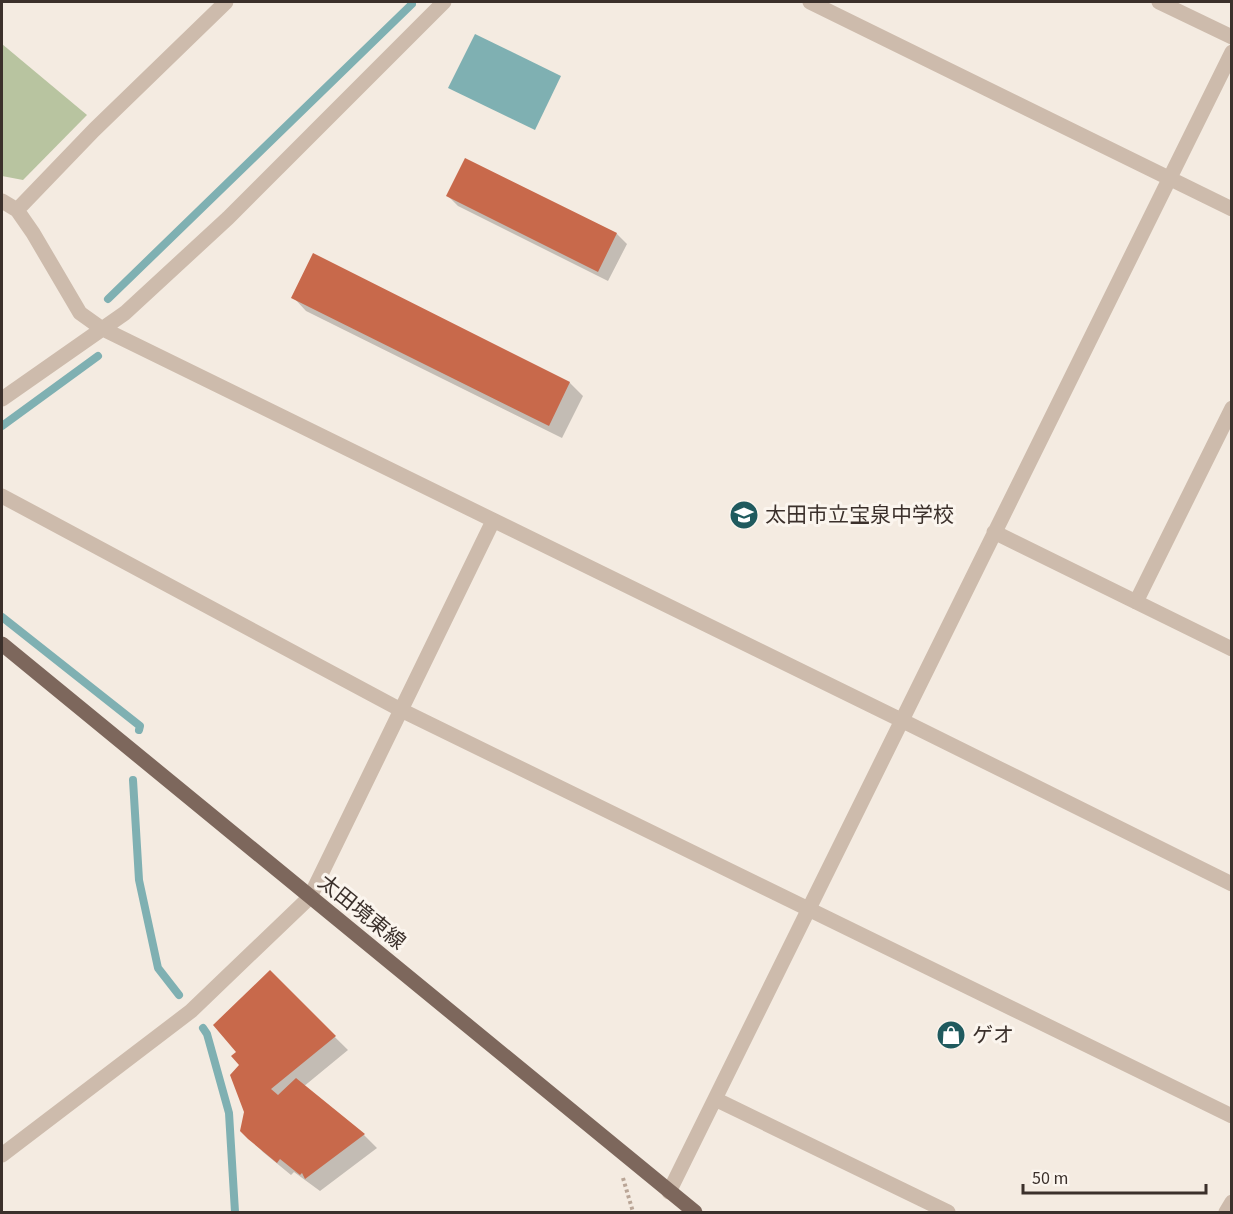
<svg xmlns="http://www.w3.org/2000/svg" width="1233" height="1214" viewBox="0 0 1233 1214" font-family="'Source Sans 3','Noto Sans JP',sans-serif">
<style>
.green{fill:#b8c4a0}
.water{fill:#7fb0b2}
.shadow{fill:#0003}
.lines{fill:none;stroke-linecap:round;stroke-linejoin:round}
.stream{stroke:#7fb0b2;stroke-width:8}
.building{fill:#c8694b}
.path{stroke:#b9a596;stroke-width:4;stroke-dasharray:3 3;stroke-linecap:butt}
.minor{stroke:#cdbbac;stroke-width:15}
.major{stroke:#7d675c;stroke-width:15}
.labels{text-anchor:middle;stroke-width:6;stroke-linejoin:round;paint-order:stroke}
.poi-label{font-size:21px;fill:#3b302b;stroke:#fbf5ee;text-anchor:start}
.street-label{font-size:21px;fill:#3b302b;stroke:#fbf5ee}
</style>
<rect width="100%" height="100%" fill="#f4ebe1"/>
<!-- green -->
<path class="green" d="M 2,44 L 87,115 L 23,180 L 2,176 Z"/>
<!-- water -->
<path class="water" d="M 475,34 L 561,76 L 535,130 L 448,88 Z"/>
<!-- shadow -->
<path class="shadow" d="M 466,160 L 617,234 L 627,244 L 608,281 L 458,206 L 448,196 Z
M 314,255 L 570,383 L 583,396 L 562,438 L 306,311 L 293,297 Z
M 270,973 L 348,1050 L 303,1087 L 364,1135 L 377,1148 L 320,1191 L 294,1172 L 291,1175 L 263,1152 L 242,1130 L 245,1112 L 241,1065 L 238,1052 Z"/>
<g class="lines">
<!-- stream -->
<path class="stream" d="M 108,299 L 412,4 L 411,2
M 2,426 L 98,356
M 2,617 L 140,726 L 139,730
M 133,780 L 139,880 L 158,968 L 179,995
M 203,1028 L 207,1034 L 229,1113 L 235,1212"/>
</g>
<!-- building -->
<path class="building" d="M 465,158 L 617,233 L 598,272 L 446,196 Z
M 313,253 L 570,382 L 549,426 L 291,298 Z
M 270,970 L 336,1036 L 271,1089 L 278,1095 L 296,1078 L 365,1134 L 305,1179 L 302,1173 L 300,1175 L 280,1159 L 277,1163 L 248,1139 L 240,1131 L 244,1112 L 230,1075 L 239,1065 L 231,1056 L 236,1052 L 213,1025 Z"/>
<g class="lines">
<!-- path -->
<path class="path" d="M 623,1178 L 633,1212"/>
<!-- minor -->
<path class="minor" d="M 810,2 L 1232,209
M 1159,2 L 1232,37
M 2,201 L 17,210 L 33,233 L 80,313 L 101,328 L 901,720 L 1232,884
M 17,210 L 94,130 L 226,2
M 2,399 L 125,313 L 228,218 L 444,2
M 2,496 L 401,710 L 1232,1116
M 994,532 L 1232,649
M 1136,602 L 1232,408
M 715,1099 L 948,1212
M 2,1155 L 191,1011 L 310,897 L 493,521
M 669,1192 L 1232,52
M 1226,1212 L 1232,1202"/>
<!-- major -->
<path class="major" d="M 2,644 L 695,1212"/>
</g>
<!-- icons -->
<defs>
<g id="school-disc" transform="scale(1.5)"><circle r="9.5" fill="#1f5a5e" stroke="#fbf5ee"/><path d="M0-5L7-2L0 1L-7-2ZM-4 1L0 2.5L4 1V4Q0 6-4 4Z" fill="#fff"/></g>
<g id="shop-disc" transform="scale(1.5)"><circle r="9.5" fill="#1f5a5e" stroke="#fbf5ee"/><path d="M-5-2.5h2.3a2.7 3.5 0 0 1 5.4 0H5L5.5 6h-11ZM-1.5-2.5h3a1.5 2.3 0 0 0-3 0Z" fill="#fff"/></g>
</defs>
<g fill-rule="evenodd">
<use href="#school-disc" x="744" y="515"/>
<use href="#shop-disc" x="951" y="1035"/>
</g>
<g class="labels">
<!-- poi labels -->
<g class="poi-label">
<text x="765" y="522">太田市立宝泉中学校</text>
<text x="972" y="1042">ゲオ</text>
</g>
<!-- street labels -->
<g class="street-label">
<text transform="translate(362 912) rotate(39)" y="7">太田境東線</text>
</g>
</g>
<!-- border -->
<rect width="1233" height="1214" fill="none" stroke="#3b302b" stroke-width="6"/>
<!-- scale -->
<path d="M1023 1184v9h183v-9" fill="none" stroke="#3b302b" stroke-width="3"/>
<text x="1032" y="1184" font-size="18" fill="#3b302b" stroke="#fbf5ee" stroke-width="4.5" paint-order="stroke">50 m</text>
</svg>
